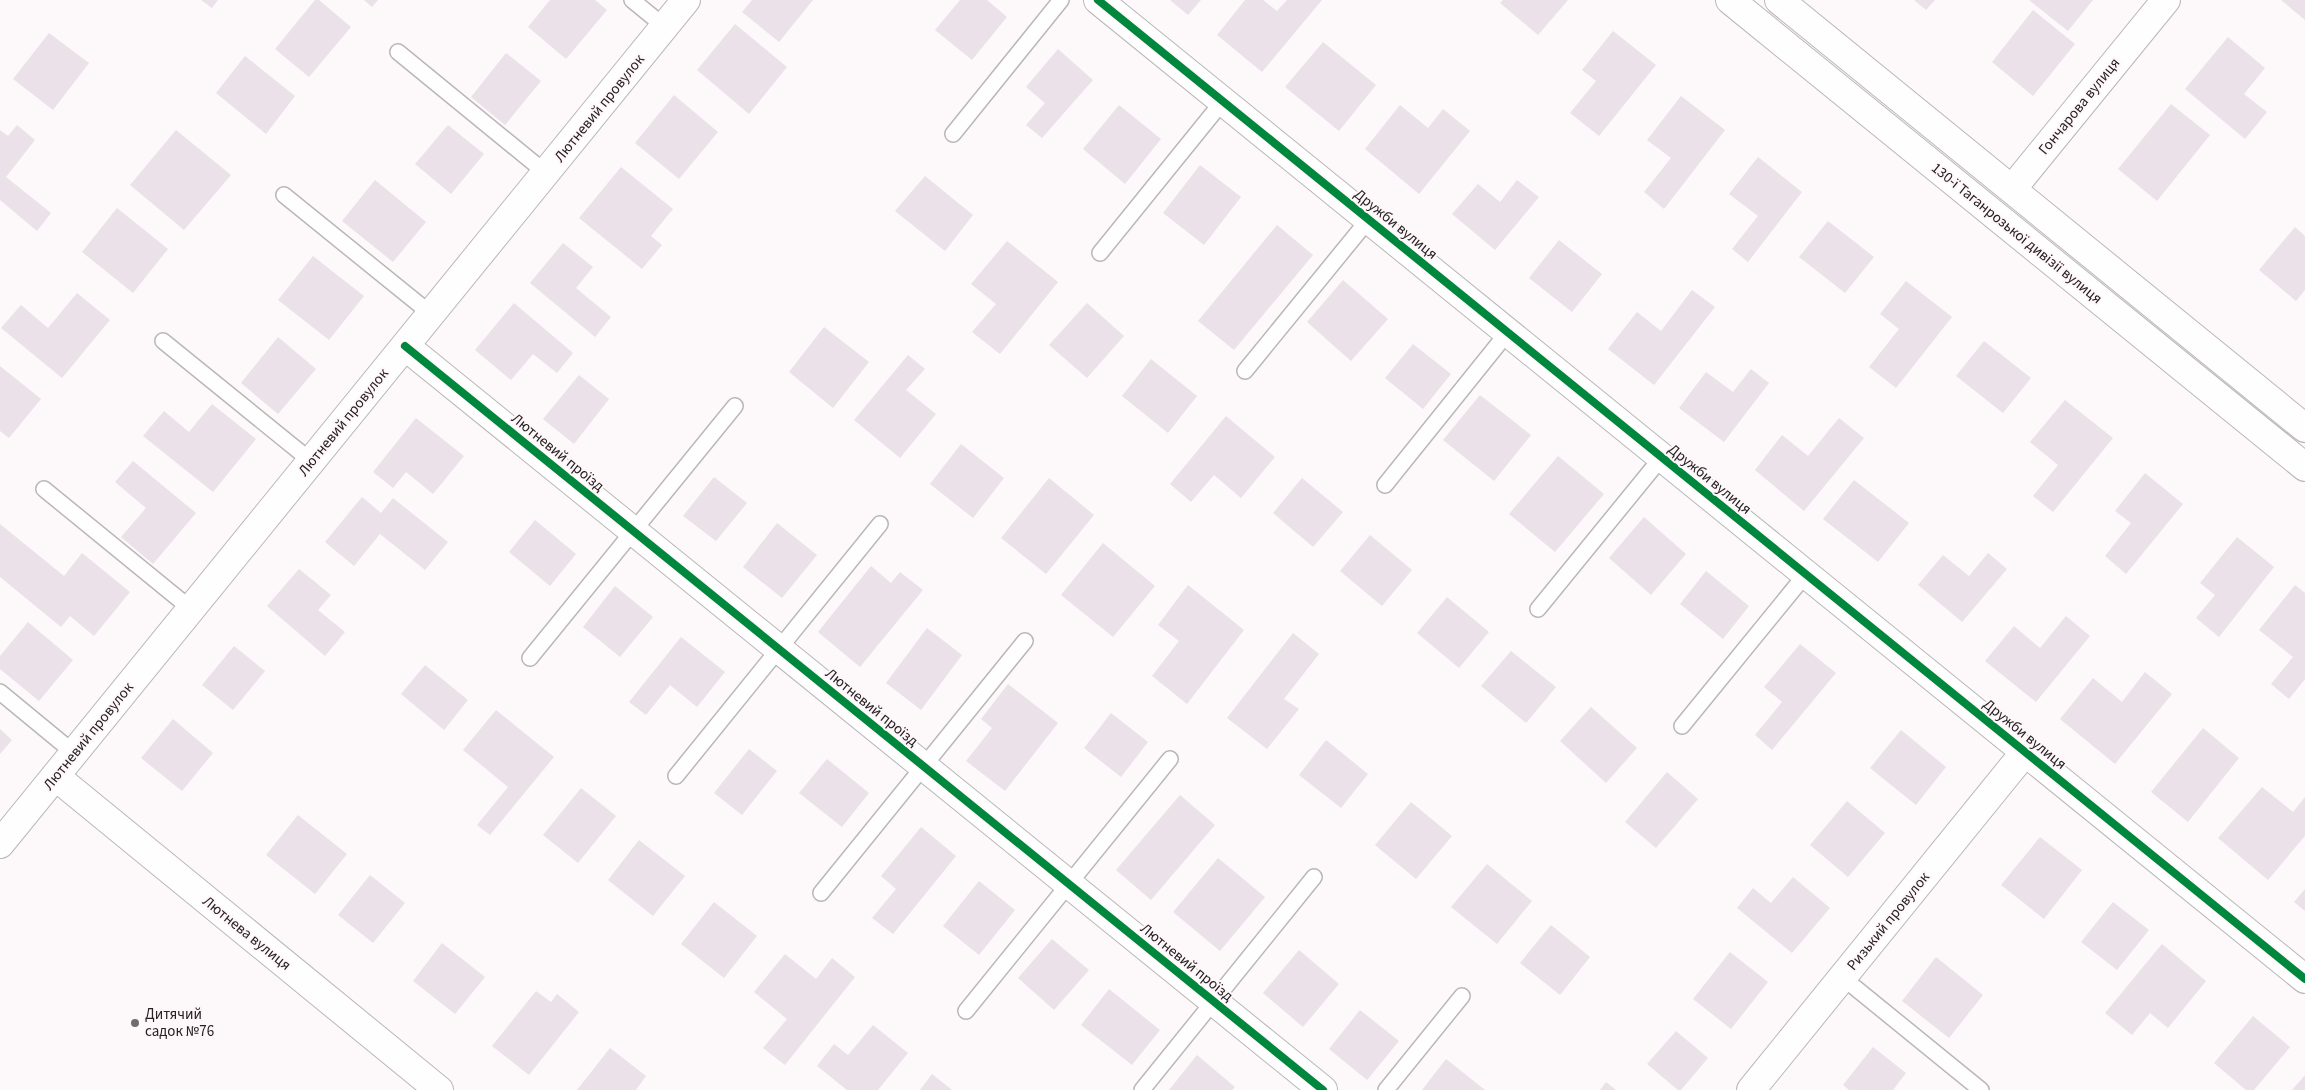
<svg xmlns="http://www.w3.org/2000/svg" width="2305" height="1090" viewBox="0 0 2305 1090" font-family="'Source Sans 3',sans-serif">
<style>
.building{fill:#ebe1e8}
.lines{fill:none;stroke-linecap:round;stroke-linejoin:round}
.lane-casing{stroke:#bbb7b9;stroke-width:18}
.street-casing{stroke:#bbb7b9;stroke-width:30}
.secondary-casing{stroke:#bbb7b9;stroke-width:30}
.lane{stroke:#fffefe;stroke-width:15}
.street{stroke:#fffefe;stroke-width:28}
.secondary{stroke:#fffefe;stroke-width:28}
.cycleway-casing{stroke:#fff6f9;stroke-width:11}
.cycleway{stroke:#00873e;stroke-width:8}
.poi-dot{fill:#706c6e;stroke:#fff6f9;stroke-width:2}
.labels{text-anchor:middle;stroke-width:4;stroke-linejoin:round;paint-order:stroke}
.street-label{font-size:15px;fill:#242122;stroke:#fff6f9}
.poi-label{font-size:15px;fill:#242122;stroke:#fff6f9;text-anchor:start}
</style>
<rect width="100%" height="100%" fill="#fdf8fa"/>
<!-- building -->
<path class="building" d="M 201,0 L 218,0 L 212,8 Z
M 315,0 L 319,0 L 351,27 L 309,77 L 275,49 Z
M 364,0 L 378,0 L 372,7 Z
M 550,0 L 595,0 L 607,10 L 566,59 L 528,27 Z
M 752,0 L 813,0 L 779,42 L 742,12 Z
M 960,0 L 987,0 L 1007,17 L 972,60 L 935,30 Z
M 1170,0 L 1201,0 L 1188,15 Z
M 1245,0 L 1263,0 L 1277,11 L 1287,0 L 1322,0 L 1262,72 L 1217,35 Z
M 1503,0 L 1568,0 L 1538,35 L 1500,3 Z
M 1914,0 L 1935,0 L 1926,10 Z
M 2029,0 L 2093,0 L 2068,31 Z
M 2281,0 L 2305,0 L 2305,20 Z
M 2033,10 L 2075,44 L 2033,96 L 1992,62 Z
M 735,24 L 787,67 L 749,114 L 697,70 Z
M 1613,31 L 1656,65 L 1599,136 L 1570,113 L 1596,81 L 1582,70 Z
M 49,33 L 89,63 L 53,110 L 13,79 Z
M 2228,37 L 2265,68 L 2244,94 L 2267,112 L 2245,139 L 2185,89 Z
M 1323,42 L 1376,85 L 1339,131 L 1285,87 Z
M 1058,49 L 1093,80 L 1042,138 L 1026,125 L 1045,103 L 1026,87 Z
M 506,53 L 541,81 L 505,125 L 471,97 Z
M 245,56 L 295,96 L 266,134 L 216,93 Z
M 674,95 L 718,132 L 679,179 L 635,143 Z
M 1681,96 L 1725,130 L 1664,209 L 1644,192 L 1671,158 L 1647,140 Z
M 2171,104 L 2210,135 L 2157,201 L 2118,169 Z
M 1119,105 L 1161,139 L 1125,184 L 1083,149 Z
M 1400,105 L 1428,128 L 1443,109 L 1470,131 L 1419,194 L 1365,149 Z
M 17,125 L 35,140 L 6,177 L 51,213 L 37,231 L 0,200 L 0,130 L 8,136 Z
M 448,125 L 484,154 L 451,194 L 415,164 Z
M 176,130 L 231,175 L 184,230 L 130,185 Z
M 1758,157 L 1802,192 L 1748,262 L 1732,249 L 1758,216 L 1729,194 Z
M 1200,165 L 1241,197 L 1204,245 L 1163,213 Z
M 621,167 L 673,209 L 651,236 L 662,245 L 642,269 L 579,218 Z
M 925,176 L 973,215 L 945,251 L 895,211 Z
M 375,180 L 426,222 L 393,262 L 342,221 Z
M 1517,180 L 1539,197 L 1495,250 L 1452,214 L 1478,184 L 1500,202 Z
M 117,208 L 168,249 L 133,293 L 82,252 Z
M 1828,221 L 1874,257 L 1845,293 L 1799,257 Z
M 1277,225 L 1313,255 L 1234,350 L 1198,321 Z
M 2295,227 L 2305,236 L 2305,290 L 2296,301 L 2259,270 Z
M 1559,240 L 1602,274 L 1572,312 L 1529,278 Z
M 1007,241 L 1058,282 L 1000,354 L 972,332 L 996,304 L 971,284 Z
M 563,243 L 593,267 L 576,288 L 611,317 L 595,337 L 530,283 Z
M 313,256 L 364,296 L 329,340 L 278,300 Z
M 1343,280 L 1388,319 L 1351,361 L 1307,322 Z
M 1906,281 L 1952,317 L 1896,388 L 1869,367 L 1899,329 L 1880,314 Z
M 1692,290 L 1715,307 L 1654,385 L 1608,349 L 1637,312 L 1661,331 Z
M 77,293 L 110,320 L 62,378 L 1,328 L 21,305 L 48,328 Z
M 514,303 L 573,353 L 557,373 L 533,354 L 511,380 L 475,350 Z
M 1087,303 L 1124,336 L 1087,378 L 1049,345 Z
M 824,327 L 869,362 L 833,408 L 789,372 Z
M 278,337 L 316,369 L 278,414 L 241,383 Z
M 1984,341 L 2031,378 L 2003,413 L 1956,376 Z
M 1413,344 L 1451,374 L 1423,409 L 1385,378 Z
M 908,355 L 925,369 L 906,390 L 936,414 L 900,458 L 854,420 Z
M 1151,359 L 1197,396 L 1168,433 L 1122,396 Z
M 0,366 L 41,399 L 9,438 L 0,431 Z
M 1751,369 L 1769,383 L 1724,442 L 1679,408 L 1706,372 L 1733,392 Z
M 579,375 L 609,399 L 574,444 L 543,419 Z
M 1480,395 L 1531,435 L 1494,481 L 1443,440 Z
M 2065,400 L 2113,438 L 2053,512 L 2033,496 L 2058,465 L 2030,442 Z
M 212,404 L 256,439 L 213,492 L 143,436 L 164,411 L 189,432 Z
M 1226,416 L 1275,457 L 1241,498 L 1214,475 L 1191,502 L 1170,484 Z
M 416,418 L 464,456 L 433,494 L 406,472 L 393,488 L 373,472 Z
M 1839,418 L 1864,438 L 1804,511 L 1755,470 L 1782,435 L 1808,456 Z
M 961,444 L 1004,478 L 973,518 L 930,484 Z
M 1558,456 L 1604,494 L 1555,552 L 1509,514 Z
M 133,461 L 196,513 L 153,564 L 121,537 L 146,508 L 115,482 Z
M 2145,473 L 2183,504 L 2126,574 L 2105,556 L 2131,523 L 2115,511 Z
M 714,477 L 747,503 L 716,541 L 683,516 Z
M 1049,478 L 1094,515 L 1046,574 L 1001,538 Z
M 1302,478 L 1343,512 L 1313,547 L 1273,513 Z
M 1854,480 L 1909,523 L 1878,562 L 1823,519 Z
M 362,497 L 381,513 L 393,498 L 448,542 L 425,570 L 380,534 L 354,566 L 325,542 Z
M 1644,517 L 1686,554 L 1651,595 L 1609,558 Z
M 535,520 L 576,554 L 550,586 L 509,552 Z
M 777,523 L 817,555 L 782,598 L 743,567 Z
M 0,524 L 64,576 L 82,553 L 130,592 L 94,636 L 70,616 L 61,627 L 0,577 Z
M 1370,535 L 1412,570 L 1382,606 L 1340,571 Z
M 2237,537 L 2274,567 L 2219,637 L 2196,618 L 2215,595 L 2200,583 Z
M 1103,543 L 1155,586 L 1113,637 L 1061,595 Z
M 1988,553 L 2007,569 L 1962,622 L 1918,585 L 1943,555 L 1969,576 Z
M 871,566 L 891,583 L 900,572 L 923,590 L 860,667 L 818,632 Z
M 299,569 L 331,595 L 318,610 L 345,632 L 325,656 L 267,606 Z
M 1706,571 L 1749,606 L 1723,639 L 1680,604 Z
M 1188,585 L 1244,630 L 1187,704 L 1152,676 L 1179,641 L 1158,625 Z
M 2295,585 L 2305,593 L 2305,679 L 2289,699 L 2271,684 L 2293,657 L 2259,630 Z
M 615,586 L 653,617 L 620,657 L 583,627 Z
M 1447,597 L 1489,632 L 1459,668 L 1417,633 Z
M 2066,616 L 2090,636 L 2036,702 L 1985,661 L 2014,626 L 2040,648 Z
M 28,622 L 73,660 L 39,701 L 0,669 L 0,656 Z
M 927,628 L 962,655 L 921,710 L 886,683 Z
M 1293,633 L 1319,654 L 1284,699 L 1299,709 L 1267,749 L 1227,718 Z
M 681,637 L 725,672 L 697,707 L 670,685 L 646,715 L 629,702 Z
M 1800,644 L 1836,673 L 1772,750 L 1755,735 L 1782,702 L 1764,687 Z
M 234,646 L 265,671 L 233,710 L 202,685 Z
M 1511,651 L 1556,687 L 1526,723 L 1481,686 Z
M 425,665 L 468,700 L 444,730 L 401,694 Z
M 2145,672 L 2172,694 L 2115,764 L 2060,719 L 2093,678 L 2122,702 Z
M 1008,684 L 1058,723 L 1005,791 L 966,761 L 992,728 L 981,719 Z
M 1591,707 L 1637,748 L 1606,783 L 1560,741 Z
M 496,710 L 554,757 L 490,835 L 477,825 L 508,787 L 463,750 Z
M 1111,713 L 1148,742 L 1121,777 L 1084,748 Z
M 173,719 L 213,753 L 182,791 L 141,758 Z
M 2203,728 L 2239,758 L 2188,822 L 2151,792 Z
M 0,729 L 12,740 L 0,754 Z
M 1901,730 L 1946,767 L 1916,805 L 1870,768 Z
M 1326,740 L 1368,774 L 1341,808 L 1299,775 Z
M 749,749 L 777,771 L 742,815 L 714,793 Z
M 827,759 L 869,793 L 842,827 L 799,793 Z
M 1667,772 L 1698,799 L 1656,848 L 1625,822 Z
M 2262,787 L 2293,812 L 2305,797 L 2305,836 L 2268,880 L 2218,838 Z
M 581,788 L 616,816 L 578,863 L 543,835 Z
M 1180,795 L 1215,825 L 1151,900 L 1116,870 Z
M 1847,801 L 1885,833 L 1848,877 L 1810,845 Z
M 1411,802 L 1452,836 L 1416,879 L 1375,845 Z
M 298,815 L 347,854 L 315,894 L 266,855 Z
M 921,827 L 956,856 L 893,934 L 872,918 L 896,889 L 881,876 Z
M 2040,837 L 2082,870 L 2044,919 L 2001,885 Z
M 639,840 L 685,876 L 653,916 L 608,880 Z
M 1218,858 L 1265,897 L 1220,951 L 1173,912 Z
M 1487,864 L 1532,901 L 1497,944 L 1451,907 Z
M 370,875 L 405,903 L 373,943 L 338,915 Z
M 1793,877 L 1830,908 L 1792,953 L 1737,908 L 1753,888 L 1771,903 Z
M 979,881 L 1015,910 L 979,955 L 943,926 Z
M 2305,889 L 2305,911 L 2294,902 Z
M 714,902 L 757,936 L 724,978 L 681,944 Z
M 2113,902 L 2149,930 L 2117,970 L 2081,942 Z
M 1551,925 L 1590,957 L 1560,995 L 1520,963 Z
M 1052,939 L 1089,970 L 1054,1010 L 1018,978 Z
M 442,943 L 485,977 L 455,1014 L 413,981 Z
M 2162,944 L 2206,981 L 2168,1028 L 2150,1013 L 2132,1035 L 2105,1013 Z
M 1299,950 L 1339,984 L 1303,1027 L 1263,993 Z
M 1730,952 L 1768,982 L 1731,1029 L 1693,999 Z
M 785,954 L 816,979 L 832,958 L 855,977 L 785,1065 L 763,1048 L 787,1019 L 754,992 Z
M 1936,957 L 1983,995 L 1949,1038 L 1902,1001 Z
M 1109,989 L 1160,1030 L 1132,1065 L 1081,1025 Z
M 536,991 L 551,1002 L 557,994 L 579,1012 L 529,1075 L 492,1046 Z
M 1360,1010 L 1399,1041 L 1367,1080 L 1329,1049 Z
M 2253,1016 L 2290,1047 L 2254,1090 L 2246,1090 L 2214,1063 Z
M 873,1025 L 908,1053 L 878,1090 L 847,1090 L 817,1066 L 834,1044 L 848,1055 Z
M 1676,1031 L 1708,1058 L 1681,1090 L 1678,1090 L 1647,1064 Z
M 1873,1047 L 1906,1073 L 1893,1090 L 1849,1090 L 1843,1085 Z
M 610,1048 L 646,1076 L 636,1090 L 577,1090 Z
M 1197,1055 L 1235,1087 L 1232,1090 L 1169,1090 Z
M 1446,1059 L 1485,1090 L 1422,1090 Z
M 932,1074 L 952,1090 L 920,1090 Z
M 2305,1075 L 2305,1090 L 2292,1090 Z
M 1606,1082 L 1616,1090 L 1600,1090 Z"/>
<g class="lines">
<!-- lane casing -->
<g class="lane-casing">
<path id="lane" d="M 632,0 L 665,27
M 398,52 L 546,173
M 953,134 L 1061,0
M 284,195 L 431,314
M 1100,253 L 1223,101
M 163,341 L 311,461
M 1245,371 L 1369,219
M 1385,485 L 1508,332
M 44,489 L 191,609
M 1538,609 L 1662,457
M 530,658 L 735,406
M 0,692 L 74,753
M 1682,726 L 1806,574
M 676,776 L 880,524
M 821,893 L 1025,641
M 1842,977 L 1981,1090
M 966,1011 L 1170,759
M 1142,1090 L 1314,877
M 1386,1090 L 1462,996"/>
</g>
<!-- street casing -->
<g class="street-casing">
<path id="street" d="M 1098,0 L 2305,979
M 2012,189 L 2166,0
M 405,346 L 1323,1090
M 55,776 L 439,1090
M 0,844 L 686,0
M 1751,1090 L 2025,752"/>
</g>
<!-- secondary casing -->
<g class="secondary-casing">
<path id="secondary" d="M 1730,0 L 2305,467
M 1779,0 L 2305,428"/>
</g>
<!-- lane -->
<use href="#lane" class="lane"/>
<!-- street -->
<use href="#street" class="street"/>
<!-- secondary -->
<use href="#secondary" class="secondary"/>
<!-- cycleway casing -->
<g class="cycleway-casing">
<path id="cycleway" d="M 1098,0 L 2305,979
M 405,346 L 1323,1090"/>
</g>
<!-- cycleway -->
<use href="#cycleway" class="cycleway"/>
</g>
<!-- markers -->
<circle class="poi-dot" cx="135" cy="1023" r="5"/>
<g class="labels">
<!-- street labels -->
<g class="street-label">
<text transform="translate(2079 106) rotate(-51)" y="5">Гончарова вулиця</text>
<text transform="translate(599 108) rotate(-51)" y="5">Лютневий провулок</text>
<text transform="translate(1396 224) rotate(39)" y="5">Дружби вулиця</text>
<text transform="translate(2017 233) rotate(39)" y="5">130-ї Таганрозької дивізії вулиця</text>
<text transform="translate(343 422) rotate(-51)" y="5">Лютневий провулок</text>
<text transform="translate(558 452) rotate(39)" y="5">Лютневий проїзд</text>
<text transform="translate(1710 479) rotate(39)" y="5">Дружби вулиця</text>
<text transform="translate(872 707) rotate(39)" y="5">Лютневий проїзд</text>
<text transform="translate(2025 734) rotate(39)" y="5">Дружби вулиця</text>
<text transform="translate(88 736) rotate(-51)" y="5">Лютневий провулок</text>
<text transform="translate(1888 921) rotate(-51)" y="5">Ризький провулок</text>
<text transform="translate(247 933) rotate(39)" y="5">Лютнева вулиця</text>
<text transform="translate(1187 962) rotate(39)" y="5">Лютневий проїзд</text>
</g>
<!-- poi labels -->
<g class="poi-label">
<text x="145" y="1019">Дитячий<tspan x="145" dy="17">садок №76</tspan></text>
</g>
</g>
</svg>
